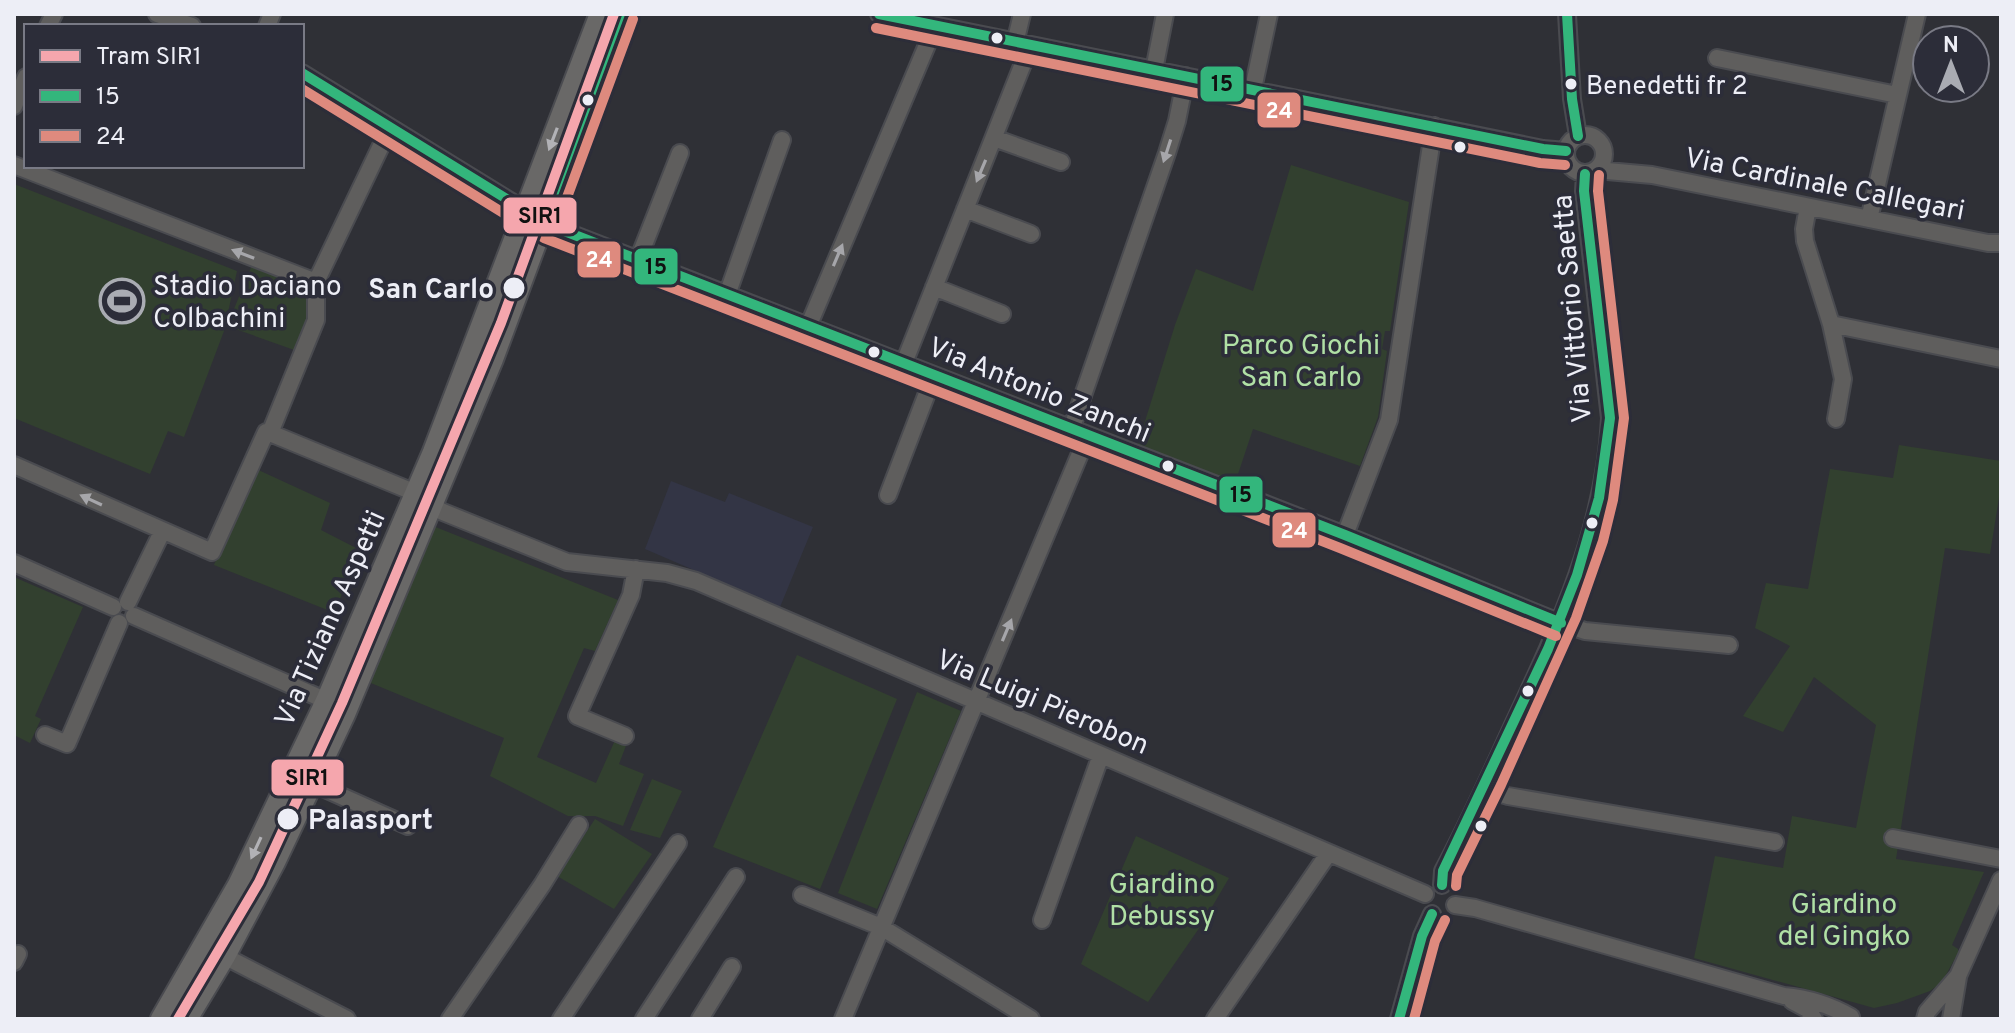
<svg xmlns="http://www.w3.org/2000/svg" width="2015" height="1033" viewBox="0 0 2015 1033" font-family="Overpass,sans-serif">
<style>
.built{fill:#333545}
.green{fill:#32402f}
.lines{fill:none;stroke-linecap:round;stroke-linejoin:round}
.street-casing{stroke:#4a4b50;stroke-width:20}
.secondary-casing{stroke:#4a4b50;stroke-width:26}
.street{stroke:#5f5e5d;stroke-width:16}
.secondary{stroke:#696867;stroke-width:22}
.bus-1-casing{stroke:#2c2d39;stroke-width:16}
.bus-2-casing{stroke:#2c2d39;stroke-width:16}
.bus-1{stroke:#33b67c;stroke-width:10}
.bus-2{stroke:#de8a7e;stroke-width:10}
.tram-1-casing{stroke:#2c2d39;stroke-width:16}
.tram-1{stroke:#f5a6ad;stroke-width:10}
.oneway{fill:#b2b2b6}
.oneway2{fill:#a6a6aa}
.bus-dot{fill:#edeef6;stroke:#2c2d39;stroke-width:3}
.labels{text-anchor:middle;stroke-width:7;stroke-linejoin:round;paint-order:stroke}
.bus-label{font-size:26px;fill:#edeef6;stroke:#2c2d39;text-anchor:start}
.street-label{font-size:28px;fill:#edeef6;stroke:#2c2d39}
.poi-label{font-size:28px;fill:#edeef6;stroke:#2c2d39;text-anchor:start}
.stop-label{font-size:28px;font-weight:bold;fill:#edeef6;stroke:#2c2d39;text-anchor:end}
.park-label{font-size:28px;fill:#b0e0a5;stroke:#2c2d39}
.line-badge{stroke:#2c2d39;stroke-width:3}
.badge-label{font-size:22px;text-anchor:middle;font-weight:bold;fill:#fff}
.pale-badge-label{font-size:22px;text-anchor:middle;font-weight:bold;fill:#111}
</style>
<rect width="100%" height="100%" fill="#2f3036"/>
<!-- built -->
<path class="built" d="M 671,481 L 725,502 L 729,493 L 813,527 L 780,607 L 645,549 Z"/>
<!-- green -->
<path class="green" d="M 1291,165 L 1409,202 L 1390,331 L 1385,331 L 1382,349 L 1387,351 L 1378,417 L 1360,466 L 1253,429 L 1235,483 L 1137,447 L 1175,325 L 1196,269 L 1253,291 Z
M 14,184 L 237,271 L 224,331 L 184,437 L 168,431 L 150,474 L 14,418 Z
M 252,265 L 310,286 L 311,317 L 297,351 L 227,326 Z
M 1899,445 L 2001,461 L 2001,485 L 1990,554 L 1945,548 L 1896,859 L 1984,872 L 1952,945 L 1958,949 L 1958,953 L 1942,982 L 1930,991 L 1897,1003 L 1874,1008 L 1694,958 L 1715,856 L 1783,868 L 1792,816 L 1856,828 L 1876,725 L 1814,677 L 1783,732 L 1743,716 L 1790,646 L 1755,628 L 1766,583 L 1808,589 L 1830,469 L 1893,478 Z
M 254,468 L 330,503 L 321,530 L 358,549 L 335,613 L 214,565 Z
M 433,526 L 618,600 L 595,651 L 584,648 L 537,757 L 596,783 L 616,738 L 627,743 L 619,764 L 644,774 L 623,826 L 595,816 L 568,816 L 490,776 L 504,738 L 366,681 Z
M 14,577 L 83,607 L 35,716 L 41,719 L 30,743 L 14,735 Z
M 797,655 L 897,699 L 820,889 L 713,847 Z
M 917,692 L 961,711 L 877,909 L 838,893 Z
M 652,779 L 682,791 L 660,838 L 630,830 Z
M 595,819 L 652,854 L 614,909 L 557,876 Z
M 1136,836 L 1229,878 L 1202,924 L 1148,1002 L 1081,964 Z"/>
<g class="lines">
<!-- street casing -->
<g class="street-casing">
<path id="street" d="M 157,14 L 192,26
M 879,14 L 1543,149 L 1566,151
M 1567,14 L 1572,99 L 1578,136
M 48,26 L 54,14
M 267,26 L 272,14
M 1015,43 L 1022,14
M 1717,58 L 1897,95
M 1154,70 L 1165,14
M 302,73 L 549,225 L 1345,535 L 1561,623 L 1585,631 L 1729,645
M 1253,89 L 1269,14
M 14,106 L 26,77
M 390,127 L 316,282 L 316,320 L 270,433 L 406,489 L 423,502 L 443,512 L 567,562 L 667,573 L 696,581 L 1425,894
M1566 154a19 19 0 1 1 38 0a19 19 0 1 1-38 0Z
M 994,138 L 1061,162
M 14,165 L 316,282
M 1596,170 L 1652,175 L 1988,243 L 2001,243
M 1808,207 L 1804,229 L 1805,241 L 1831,324 L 2001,359
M 965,209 L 1031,234
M 1869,219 L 1917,14
M 638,260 L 680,153
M 934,287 L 1002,314
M 727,295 L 782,140
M 1831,324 L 1843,379 L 1836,419
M 808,327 L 935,26
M 904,363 L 1030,46
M 1071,430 L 1167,153 L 1177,121 L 1186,76
M 14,465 L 212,552 L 266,432
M 888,495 L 934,375
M 1345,535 L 1389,420 L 1434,126
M 14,563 L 113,607
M 128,602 L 162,532
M 134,616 L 327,701
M 45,735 L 67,744 L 119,623
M 625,736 L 577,716 L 631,595 L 636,569
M 312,783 L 408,826
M 1484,789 L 1508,796 L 1775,842
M 1893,838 L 2001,859
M 1442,885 L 1443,871 C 1469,823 1491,773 1514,723 C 1560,625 1605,527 1610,418 L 1584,191 L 1585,174
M 802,895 L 881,927 L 1031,1019
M 1455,905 L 1475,908 L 1784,996 C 1808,998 1830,1005 1851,1017
M 1042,920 L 1101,755
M 224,956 L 347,1019
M 14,962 L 18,954
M 1792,1001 L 1807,1009 L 1814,1019
M 450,1019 L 542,885 L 579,825
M 561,1019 L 678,843
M 644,1019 L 736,877
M 700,1019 L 732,967
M 843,1019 L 1087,437
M 1215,1019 L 1328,854
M 1399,1019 L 1422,936 L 1432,914
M 1925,1019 L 1927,1012 L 1958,976 L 2001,880
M 1951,1019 L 1958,977"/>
</g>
<!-- secondary casing -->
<g class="secondary-casing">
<path id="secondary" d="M 162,1019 L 239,885 L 327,701 L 434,452 L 601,14
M 186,1019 L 224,956 L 274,862 L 344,714 L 492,359 L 620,14"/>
</g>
<!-- street -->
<use href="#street" class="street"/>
<!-- secondary -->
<use href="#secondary" class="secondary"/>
<!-- bus-1 casing -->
<g class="bus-1-casing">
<path id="bus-1" d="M 879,14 L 1543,149 L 1566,151
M 1567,14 L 1572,99 L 1578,136
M 302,73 L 549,225 L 1345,535 L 1561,623
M 543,222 L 620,14
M 1442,885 L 1443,871 L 1548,649 L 1577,575 L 1599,498 L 1610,418 L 1584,191 L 1585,174
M 1399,1019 L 1422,936 L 1432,914"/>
</g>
<!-- bus-2 casing -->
<g class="bus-2-casing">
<path id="bus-2" d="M 876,28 L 1540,163 L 1565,165
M 302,89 L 544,238 L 1340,548 L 1556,636
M 556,227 L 633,19
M 1456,886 L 1457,875 L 1501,785 L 1576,618 L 1603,541 L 1613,500 L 1624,418 L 1598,191 L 1599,175
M 1414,1019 L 1435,941 L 1445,920"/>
</g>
<!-- bus-1 -->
<use href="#bus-1" class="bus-1"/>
<!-- bus-2 -->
<use href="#bus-2" class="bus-2"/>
<!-- tram-1 casing -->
<g class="tram-1-casing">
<path id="tram-1" d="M 178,1019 L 259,882 L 342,703 L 501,323 L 614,14"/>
</g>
<!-- tram-1 -->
<use href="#tram-1" class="tram-1"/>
</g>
<!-- one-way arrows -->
<defs><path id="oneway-solid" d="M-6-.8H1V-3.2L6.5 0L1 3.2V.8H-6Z" transform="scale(2)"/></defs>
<g class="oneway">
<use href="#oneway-solid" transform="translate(553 139) rotate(111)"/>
<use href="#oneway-solid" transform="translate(256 848) rotate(115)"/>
</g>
<g class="oneway2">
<use href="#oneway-solid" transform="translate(1167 151) rotate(108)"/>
<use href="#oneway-solid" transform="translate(981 171) rotate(113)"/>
<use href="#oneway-solid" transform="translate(243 254) rotate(-159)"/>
<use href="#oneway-solid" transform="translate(838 255) rotate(-67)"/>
<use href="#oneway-solid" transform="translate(91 500) rotate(-155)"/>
<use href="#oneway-solid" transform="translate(1007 630) rotate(-67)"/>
</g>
<!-- icons -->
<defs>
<g id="stadium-ring" transform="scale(2.3)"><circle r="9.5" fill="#2c2d39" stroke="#aaacb3" stroke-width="1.5"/><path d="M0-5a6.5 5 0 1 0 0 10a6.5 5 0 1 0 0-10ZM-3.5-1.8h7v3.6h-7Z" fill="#aaacb3"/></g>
</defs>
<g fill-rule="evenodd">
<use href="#stadium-ring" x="122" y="301"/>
</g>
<!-- markers -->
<g class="bus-dot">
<circle cx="997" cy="38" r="7"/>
<circle cx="1571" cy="84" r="7"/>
<circle cx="588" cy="100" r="7"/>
<circle cx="1460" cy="147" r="7"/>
<circle cx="514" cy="288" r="12"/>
<circle cx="874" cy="352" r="7"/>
<circle cx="1168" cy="466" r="7"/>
<circle cx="1592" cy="523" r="7"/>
<circle cx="1528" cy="691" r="7"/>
<circle cx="288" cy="819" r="12"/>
<circle cx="1481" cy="826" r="7"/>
</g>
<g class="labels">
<!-- bus labels -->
<g class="bus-label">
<text x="1586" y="94">Benedetti fr 2</text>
</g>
<!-- street labels -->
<g class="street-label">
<text transform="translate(1825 183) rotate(11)" y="10">Via Cardinale Callegari</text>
<text transform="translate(1571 309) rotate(-95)" y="10">Via Vittorio Saetta</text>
<text transform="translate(1040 389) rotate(22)" y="10">Via Antonio Zanchi</text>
<text transform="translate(329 618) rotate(-66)" y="10">Via Tiziano Aspetti</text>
<text transform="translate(1043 701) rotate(23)" y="10">Via Luigi Pierobon</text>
</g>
<!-- poi labels -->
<g class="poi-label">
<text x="153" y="295">Stadio Daciano<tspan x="153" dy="32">Colbachini</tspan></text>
</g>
<!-- stop labels -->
<g class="stop-label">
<text x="494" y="298">San Carlo</text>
<text x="308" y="829" text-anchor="start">Palasport</text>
</g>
<!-- park labels -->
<g class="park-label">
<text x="1301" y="354">Parco Giochi<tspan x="1301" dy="32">San Carlo</tspan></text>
<text x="1162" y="893">Giardino<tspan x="1162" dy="32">Debussy</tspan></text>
<text x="1844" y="913">Giardino<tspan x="1844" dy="32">del Gingko</tspan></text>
</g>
</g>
<g class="line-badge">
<rect x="1199" y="65" width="46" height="38" rx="8" fill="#33b67c"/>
<rect x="1256" y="91" width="46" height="38" rx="8" fill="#de8a7e"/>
<rect x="502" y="196" width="76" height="39" rx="8" fill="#f5a6ad"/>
<rect x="576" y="240" width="46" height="39" rx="8" fill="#de8a7e"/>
<rect x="633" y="247" width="46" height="39" rx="8" fill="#33b67c"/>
<rect x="1218" y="475" width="46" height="39" rx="8" fill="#33b67c"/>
<rect x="1271" y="511" width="46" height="38" rx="8" fill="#de8a7e"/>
<rect x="270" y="758" width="75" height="39" rx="8" fill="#f5a6ad"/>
</g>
<g class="badge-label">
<text x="1279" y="118">24</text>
<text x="599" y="267">24</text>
<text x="1294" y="538">24</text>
</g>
<g class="pale-badge-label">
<text x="1222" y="91">15</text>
<text x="540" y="223">SIR1</text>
<text x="656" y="274">15</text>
<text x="1241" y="502">15</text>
<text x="307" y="785">SIR1</text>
</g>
<!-- border -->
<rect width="2015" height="1033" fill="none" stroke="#edeef6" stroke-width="32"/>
<!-- legend -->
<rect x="24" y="24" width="280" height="144" fill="#2c2d39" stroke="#797a85" stroke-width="2"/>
<rect x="40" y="50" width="40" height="12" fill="#f5a6ad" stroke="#797a85" stroke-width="2"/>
<text x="96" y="64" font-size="24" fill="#edeef6">Tram SIR1</text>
<rect x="40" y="90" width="40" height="12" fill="#33b67c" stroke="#797a85" stroke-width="2"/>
<text x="96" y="104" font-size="24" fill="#edeef6">15</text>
<rect x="40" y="130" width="40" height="12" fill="#de8a7e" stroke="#797a85" stroke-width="2"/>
<text x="96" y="144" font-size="24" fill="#edeef6">24</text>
<!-- north arrow -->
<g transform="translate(1951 64)"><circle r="38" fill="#2c2d39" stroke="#797a85" stroke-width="2"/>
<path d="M0-6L14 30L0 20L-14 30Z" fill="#aaacb3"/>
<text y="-12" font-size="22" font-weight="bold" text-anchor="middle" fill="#edeef6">N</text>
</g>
</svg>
